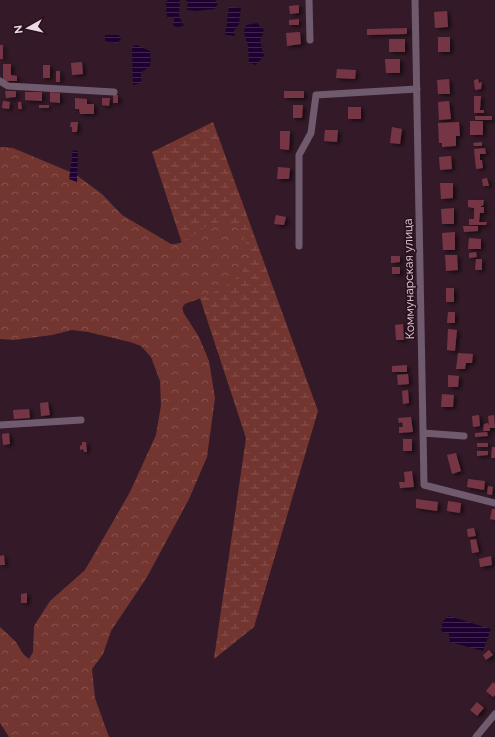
<svg xmlns="http://www.w3.org/2000/svg" width="495" height="737" viewBox="0 0 495 737" font-family="Raleway,sans-serif">
<style>
.wetland{fill:url(#wetland-marsh)}
.park{fill:url(#park-crowns)}
.water{fill:url(#water-rules)}
.building{fill:#763645;filter:url(#shadow)}
.lines{fill:none;stroke-linecap:round;stroke-linejoin:round}
.street{stroke:#6f5a6e;stroke-width:7}
.labels{text-anchor:middle;stroke-width:3.5;stroke-linejoin:round;paint-order:stroke}
.street-label{font-size:12px;fill:#ebd9e1;stroke:#2a111e}
</style>
<defs>
<pattern id="wetland-marsh" width="20" height="14" patternUnits="userSpaceOnUse"><rect width="20" height="14" fill="#733530"/><path d="M1 5h8M5 5V1M11 12h8M15 12V8" fill="none" stroke="#87524e"/></pattern>
<pattern id="park-crowns" width="20" height="18" patternUnits="userSpaceOnUse"><rect width="20" height="18" fill="#733530"/><path d="M2 6a3 3 0 1 1 6 0M12 15a3 3 0 1 1 6 0" fill="none" stroke="#87524e"/></pattern>
<pattern id="water-rules" width="6" height="5" patternUnits="userSpaceOnUse"><rect width="6" height="5" fill="#1f0131"/><path d="M0 2.5h6" fill="none" stroke="#40254f"/></pattern>
<filter id="shadow"><feDropShadow dx="3" dy="2" stdDeviation="2" flood-color="#0009"/></filter>
</defs>
<rect width="100%" height="100%" fill="#341a28"/>
<!-- wetland -->
<path class="wetland" d="M 213,122 L 318,411 L 254,627 L 214,659 L 246,438 L 152,152 Z"/>
<!-- park -->
<path class="park" d="M 0,147 L 13,148 L 75,174 L 102,194 L 122,215 L 171,244 C 194,246 209,207 238,229 C 246,235 248,247 248,257 C 247,279 214,293 196,300 C 193,301 188,302 185,304 C 182,307 182,309 183,312 L 199,337 L 209,361 L 215,398 L 207,457 L 189,499 L 147,577 L 111,631 L 103,654 L 92,669 L 95,698 L 109,737 L 9,737 L 0,723 L 0,627 L 16,642 L 23,654 L 29,659 L 33,652 L 34,626 L 50,601 L 85,570 L 130,492 L 156,435 L 161,405 L 160,381 L 151,357 L 141,346 L 130,342 L 88,332 L 72,330 L 52,335 L 14,340 L 0,339 Z"/>
<!-- water -->
<path class="water" d="M 168,0 L 180,0 L 179,13 L 180,18 L 184,26 L 176,27 L 173,25 L 175,16 L 171,18 L 167,17 L 166,2 Z
M 186,0 L 215,0 L 218,3 L 215,9 L 196,11 L 187,10 L 188,2 Z
M 229,7 L 241,8 L 239,24 L 234,31 L 235,36 L 225,35 Z
M 257,23 L 264,30 L 260,41 L 264,56 L 256,65 L 249,63 L 248,46 L 244,32 L 246,25 Z
M 105,35 L 119,35 L 121,39 L 117,43 L 105,41 Z
M 137,45 L 150,51 C 151,64 153,67 141,72 L 141,83 L 133,85 L 132,49 L 133,46 Z
M 73,150 L 78,151 L 77,182 L 69,179 Z
M 449,616 L 491,629 L 483,651 L 450,642 L 449,634 L 441,631 L 443,621 Z"/>
<!-- building -->
<path class="building" d="M 299,5 L 299,13 L 290,14 L 289,6 Z
M 447,11 L 448,27 L 435,28 L 434,12 Z
M 299,19 L 299,25 L 289,25 L 289,20 Z
M 407,28 L 407,34 L 367,35 L 367,29 Z
M 300,32 L 301,44 L 287,46 L 286,33 Z
M 438,37 L 450,37 L 450,52 L 438,52 Z
M 389,39 L 405,39 L 405,52 L 389,52 Z
M 0,45 L 3,45 L 3,59 L 0,59 Z
M 385,59 L 400,59 L 400,73 L 386,73 Z
M 82,62 L 83,74 L 72,75 L 71,63 Z
M 3,64 L 11,64 L 11,75 L 17,76 L 17,81 L 3,81 Z
M 43,65 L 50,65 L 50,78 L 43,78 Z
M 337,69 L 356,70 L 355,79 L 336,78 Z
M 56,71 L 60,71 L 60,82 L 56,82 Z
M 449,79 L 450,94 L 438,94 L 437,80 Z
M 478,79 L 479,83 L 482,82 L 481,89 L 475,90 L 474,80 Z
M 5,91 L 16,91 L 16,97 L 6,98 Z
M 284,91 L 304,91 L 304,98 L 284,98 Z
M 25,92 L 42,92 L 42,101 L 25,100 Z
M 50,92 L 60,93 L 60,103 L 50,102 Z
M 113,95 L 118,95 L 118,103 L 113,103 Z
M 474,96 L 481,96 L 480,110 L 484,110 L 484,113 L 474,113 Z
M 75,98 L 87,99 L 87,104 L 94,104 L 94,114 L 80,114 L 79,109 L 75,109 Z
M 102,98 L 110,98 L 109,106 L 102,105 Z
M 3,101 L 10,102 L 9,109 L 2,108 Z
M 449,101 L 451,119 L 439,120 L 438,102 Z
M 18,102 L 21,102 L 22,109 L 18,109 Z
M 39,105 L 49,105 L 49,108 L 39,108 Z
M 293,105 L 303,105 L 302,118 L 293,118 Z
M 348,107 L 361,107 L 361,119 L 348,119 Z
M 475,116 L 492,116 L 492,120 L 475,120 Z
M 470,121 L 483,121 L 483,135 L 470,135 Z
M 71,122 L 78,122 L 77,132 L 72,132 L 72,127 L 70,127 Z
M 459,122 L 460,136 L 456,136 L 456,146 L 442,147 L 442,143 L 439,143 L 438,123 Z
M 392,127 L 402,129 L 400,144 L 390,143 Z
M 325,130 L 338,130 L 337,142 L 324,141 Z
M 280,131 L 290,131 L 289,150 L 280,149 Z
M 482,142 L 482,146 L 474,146 L 473,143 Z
M 485,148 L 486,154 L 480,154 L 480,160 L 482,160 L 483,168 L 476,169 L 474,149 Z
M 451,156 L 452,169 L 440,170 L 439,157 Z
M 278,167 L 290,168 L 289,179 L 277,179 Z
M 487,178 L 489,186 L 483,186 L 482,179 Z
M 440,183 L 453,183 L 453,198 L 441,199 Z
M 468,200 L 484,200 L 483,206 L 481,206 L 481,207 L 484,207 L 484,213 L 480,213 L 479,222 L 487,222 L 486,225 L 469,225 L 469,219 L 474,219 L 474,208 L 468,207 Z
M 454,208 L 454,224 L 442,224 L 441,209 Z
M 276,215 L 286,217 L 284,225 L 274,224 Z
M 463,226 L 478,226 L 478,231 L 464,232 Z
M 455,232 L 455,250 L 443,250 L 442,233 Z
M 469,238 L 481,239 L 481,249 L 468,249 Z
M 476,252 L 477,257 L 469,258 L 469,253 Z
M 445,255 L 457,255 L 458,270 L 446,271 Z
M 391,256 L 400,256 L 400,262 L 391,263 Z
M 476,259 L 482,259 L 482,270 L 475,270 Z
M 392,267 L 400,267 L 400,274 L 392,274 Z
M 446,288 L 454,288 L 454,302 L 446,302 Z
M 448,312 L 455,312 L 455,323 L 447,323 Z
M 403,324 L 404,340 L 396,340 L 395,325 Z
M 448,329 L 457,330 L 455,351 L 447,350 Z
M 458,353 L 473,354 L 472,363 L 466,363 L 465,369 L 456,369 Z
M 407,365 L 407,372 L 392,372 L 392,366 Z
M 408,374 L 409,384 L 398,385 L 397,375 Z
M 448,375 L 459,376 L 458,387 L 448,387 Z
M 408,390 L 409,403 L 403,404 L 402,391 Z
M 442,394 L 454,395 L 453,407 L 441,407 Z
M 48,402 L 50,415 L 41,416 L 40,403 Z
M 29,409 L 30,418 L 14,419 L 13,410 Z
M 479,415 L 480,426 L 473,427 L 472,416 Z
M 494,415 L 495,428 L 490,428 L 490,431 L 483,431 L 484,424 L 488,423 L 489,425 L 488,416 Z
M 411,417 L 413,432 L 399,433 L 399,427 L 403,427 L 402,422 L 399,423 L 398,418 Z
M 487,432 L 488,436 L 475,437 L 475,433 Z
M 9,433 L 10,444 L 3,445 L 2,434 Z
M 403,439 L 412,439 L 412,451 L 403,451 Z
M 82,442 L 86,442 L 87,452 L 84,452 L 83,449 L 80,450 L 80,446 L 82,445 Z
M 477,443 L 488,443 L 488,447 L 477,447 Z
M 492,447 L 495,447 L 495,458 L 491,458 Z
M 477,451 L 488,451 L 488,455 L 477,456 Z
M 456,453 L 461,471 L 452,474 L 447,455 Z
M 412,471 L 414,487 L 400,488 L 399,482 L 405,482 L 404,472 Z
M 468,479 L 485,481 L 484,490 L 467,487 Z
M 488,486 L 493,487 L 492,495 L 487,494 Z
M 416,499 L 438,502 L 437,511 L 416,508 Z
M 448,501 L 461,503 L 460,513 L 447,511 Z
M 492,509 L 495,509 L 495,520 L 490,519 Z
M 474,528 L 476,536 L 468,537 L 467,529 Z
M 476,539 L 479,552 L 472,553 L 470,540 Z
M 4,555 L 5,565 L 0,565 L 0,556 Z
M 491,556 L 492,565 L 480,567 L 479,559 Z
M 27,593 L 27,603 L 21,603 L 21,594 Z
M 489,650 L 493,655 L 486,660 L 483,655 Z
M 493,682 L 495,684 L 495,695 L 493,697 L 486,691 Z
M 477,702 L 484,708 L 477,716 L 470,710 Z"/>
<g class="lines">
<!-- street -->
<path class="street" d="M 309,0 L 310,40
M 415,0 L 424,485 L 495,503
M 0,81 L 8,86 L 114,92
M 299,246 L 299,155 L 311,133 L 316,95 L 417,89
M 0,425 L 81,420
M 423,433 L 464,436
M 476,737 L 495,714"/>
</g>
<g class="labels">
<!-- street labels -->
<g class="street-label">
<text transform="translate(409 279) rotate(-91)" y="4">Коммунарская улица</text>
</g>
</g>
<!-- north arrow -->
<g transform="translate(28 28) rotate(262)" stroke="#2a111e" stroke-width="3" paint-order="stroke">
<path d="M0-3L7 15L0 10L-7 15Z" fill="#ebd9e1"/>
<text y="-6" font-size="11" font-weight="bold" text-anchor="middle" fill="#ebd9e1">N</text>
</g>
</svg>
